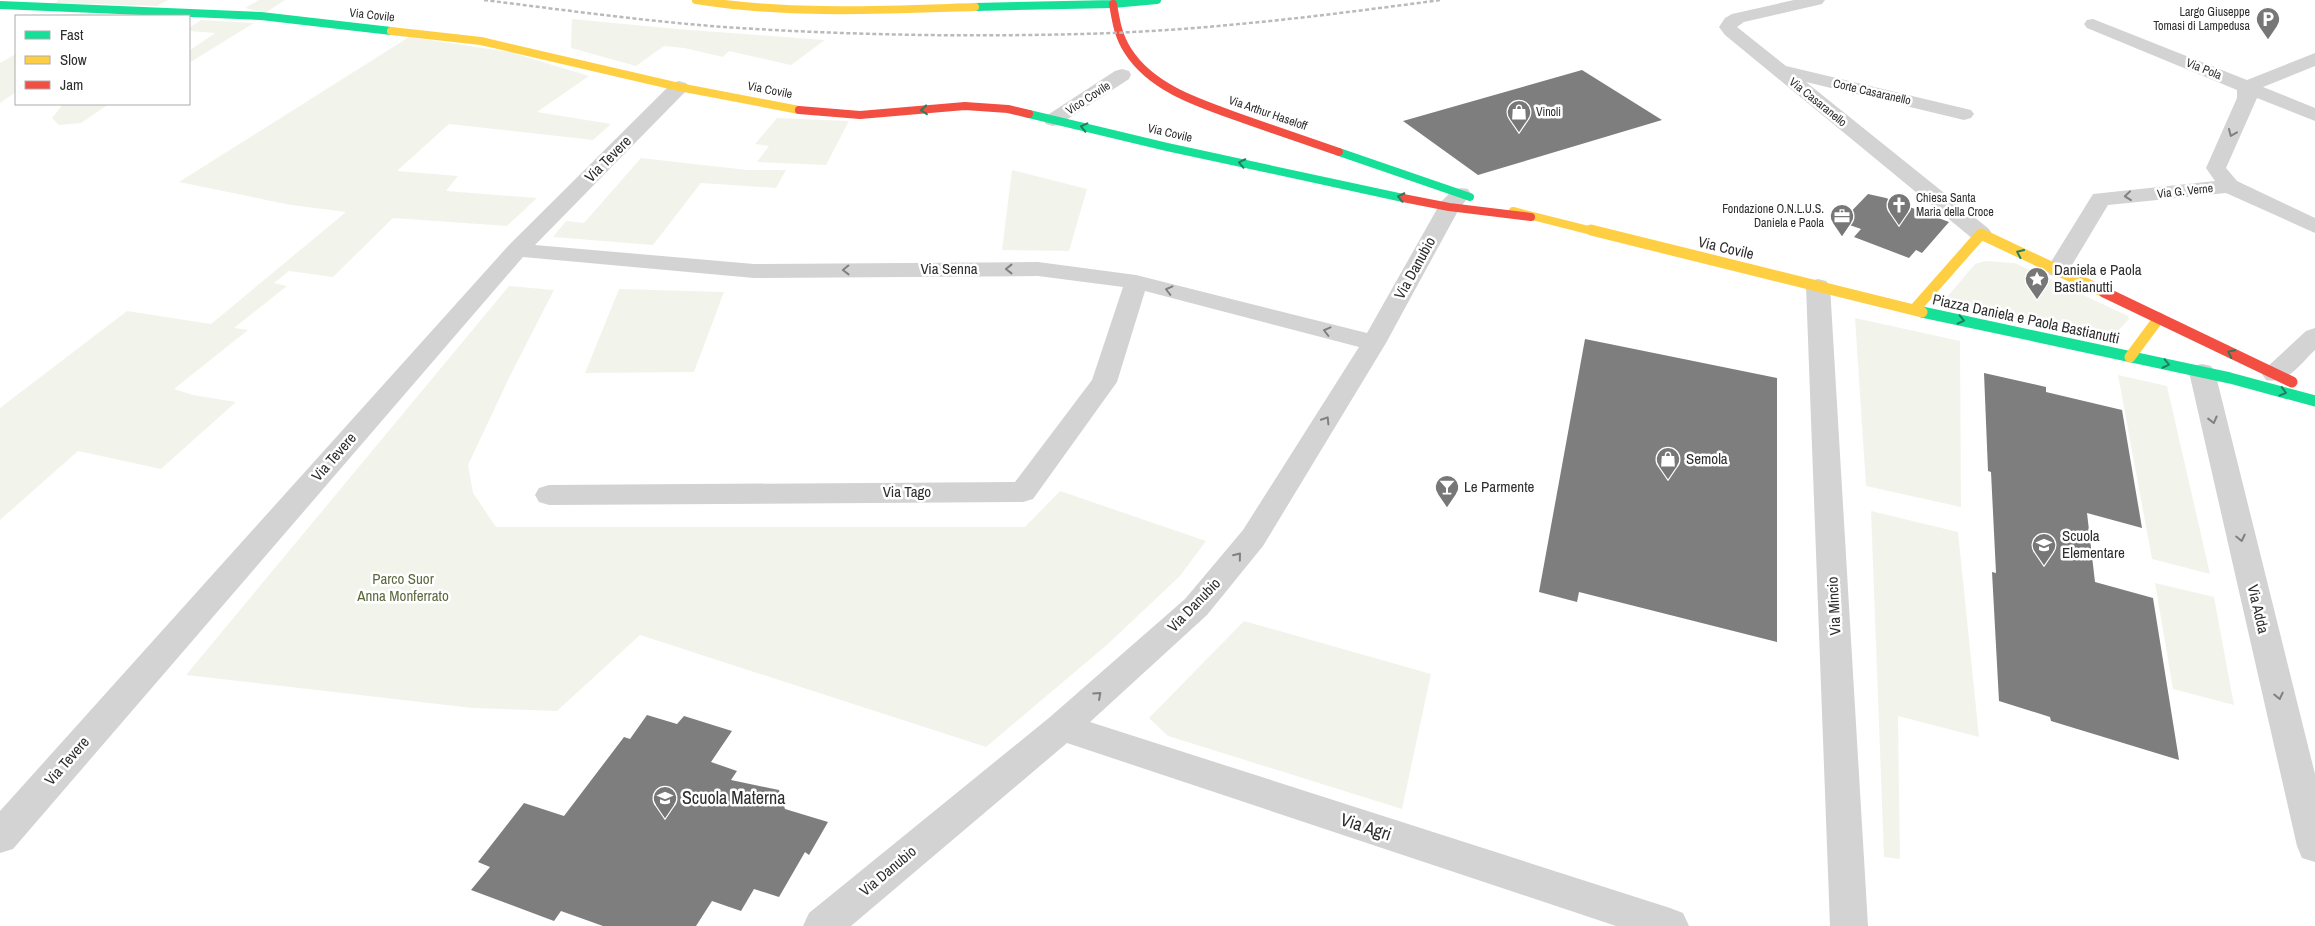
<svg xmlns="http://www.w3.org/2000/svg" width="2315" height="926" viewBox="0 0 2315 926" font-family="'Archivo Narrow',sans-serif">
<style>
.green{fill:#f2f4ec}
.building{fill:#7e7e7e}
.lines{fill:none;stroke-linecap:round;stroke-linejoin:round}
.street{fill:#d3d3d3;fill-rule:evenodd}
.fast-far1{stroke:#16e098;stroke-width:8}
.fast{stroke:#16e098;stroke-width:11}
.slow-far1{stroke:#ffcf43;stroke-width:8}
.slow{stroke:#ffcf43;stroke-width:11}
.jam-far1{stroke:#f24e42;stroke-width:8}
.jam{stroke:#f24e42;stroke-width:11}
.rail{stroke:#bababa;stroke-width:2.5;stroke-dasharray:4 2.5;stroke-linecap:butt}
.oneway{stroke:#237e5e}
.oneway2{stroke:#808080}
.labels{text-anchor:middle;stroke-width:5;stroke-linejoin:round;paint-order:stroke}
.far-poi-label{font-size:12px;fill:#2e2e2e;stroke:#fff;text-anchor:end}
.far-street-label{font-size:12px;fill:#2e2e2e;stroke:#fff}
.street-label{font-size:15px;fill:#2e2e2e;stroke:#fff}
.poi-label{font-size:15px;fill:#2e2e2e;stroke:#fff;text-anchor:start}
.park-label{font-size:15px;fill:#5b683d;stroke:#fff}
.near-poi-label{font-size:18px;fill:#2e2e2e;stroke:#fff;text-anchor:start}
.near-street-label{font-size:18px;fill:#2e2e2e;stroke:#fff}
</style>
<rect width="100%" height="100%" fill="#fff"/>
<!-- green -->
<path class="green" d="M 58,0 L 168,0 L 157,6 L 56,3 Z
M 259,0 L 285,0 L 265,13 L 245,8 Z
M 572,19 L 677,29 L 825,40 L 791,65 L 729,51 L 723,57 L 684,48 L 664,46 L 636,66 L 571,48 Z
M 201,20 L 254,23 L 189,63 L 189,51 L 215,33 L 189,31 L 189,28 Z
M 409,37 L 510,52 L 589,76 L 537,112 L 611,124 L 593,140 L 449,124 L 397,171 L 458,176 L 446,191 L 537,198 L 507,226 L 393,218 L 333,277 L 289,271 L 274,283 L 287,286 L 234,328 L 248,330 L 174,389 L 193,395 L 236,402 L 161,469 L 78,451 L 0,520 L 0,408 L 127,311 L 211,324 L 346,212 L 291,205 L 179,182 Z
M 16,54 L 16,92 L 0,103 L 0,63 Z
M 63,104 L 109,104 L 81,123 L 59,125 L 52,118 Z
M 777,118 L 849,121 L 826,165 L 757,162 L 769,146 L 755,144 Z
M 641,158 L 747,170 L 786,170 L 776,188 L 701,183 L 653,245 L 553,237 L 566,221 L 584,223 Z
M 1012,170 L 1087,189 L 1069,251 L 1002,250 Z
M 1985,261 L 2015,263 L 2128,316 L 2129,319 L 2111,339 L 2101,340 L 1963,309 L 1947,301 L 1947,297 L 1975,264 Z
M 509,286 L 554,290 L 511,374 L 468,465 L 473,493 L 496,527 L 1025,527 L 1060,491 L 1206,541 L 1180,576 L 1108,644 L 986,747 L 640,635 L 557,711 L 472,708 L 186,675 Z
M 619,289 L 724,292 L 694,372 L 585,373 Z
M 1855,318 L 1960,341 L 1961,507 L 1866,486 Z
M 2118,375 L 2167,386 L 2210,574 L 2152,559 Z
M 1871,511 L 1958,532 L 1979,737 L 1898,716 L 1900,859 L 1884,857 Z
M 2155,583 L 2214,597 L 2234,705 L 2173,689 Z
M 1244,621 L 1431,674 L 1402,809 L 1168,736 L 1149,718 Z"/>
<!-- building -->
<path class="building" d="M 1582,70 L 1662,120 L 1478,175 L 1403,121 Z
M 1868,194 L 1886,198 L 1949,222 L 1922,253 L 1916,250 L 1909,258 L 1854,237 L 1861,229 L 1841,222 Z
M 1585,339 L 1777,378 L 1777,642 L 1579,592 L 1577,602 L 1539,592 Z
M 1984,373 L 2046,387 L 2046,392 L 2122,410 L 2142,528 L 2087,513 L 2095,582 L 2153,598 L 2179,760 L 2051,721 L 2050,717 L 1999,701 L 1992,572 L 1996,573 L 1991,472 L 1988,471 Z
M 647,715 L 677,724 L 684,716 L 732,731 L 711,762 L 737,771 L 731,780 L 779,790 L 785,809 L 828,822 L 809,855 L 805,852 L 779,897 L 754,889 L 741,911 L 712,901 L 696,926 L 603,926 L 561,911 L 554,921 L 471,890 L 490,867 L 478,862 L 524,803 L 564,816 L 624,737 L 630,739 Z"/>
<g class="lines">
<!-- street -->
<path class="street" d="M 1794,0 L 1825,0 L 1822,4 L 1744,22 L 1737,27 L 1786,66 L 1971,110 L 1974,114 L 1971,118 L 1964,120 L 1806,82 L 1989,229 L 1992,234 L 1989,239 L 1981,241 L 1973,239 L 1725,35 L 1719,27 L 1725,18 L 1732,14 Z
M 2093,19 L 2247,80 L 2315,53 L 2315,66 L 2263,87 L 2315,108 L 2315,121 L 2257,98 L 2226,168 L 2237,181 L 2315,218 L 2315,233 L 2226,193 L 2108,205 L 2066,275 L 2058,277 L 2050,275 L 2046,270 L 2093,194 L 2215,181 L 2206,168 L 2237,98 L 2237,90 L 2087,28 L 2084,24 L 2087,20 Z
M 1122,69 L 1129,71 L 1131,75 L 1129,79 L 1060,124 L 1053,126 L 1046,124 L 1043,120 L 1046,116 L 1115,71 Z
M 679,81 L 686,83 L 689,87 L 686,91 L 535,245 L 754,264 L 1038,262 L 1136,275 L 1367,333 L 1441,202 C 1450,193 1454,186 1468,189 L 1471,194 L 1459,209 L 1386,343 L 1263,546 L 1207,615 L 1090,722 L 1670,908 L 1683,913 L 1689,926 L 1616,926 L 1067,743 L 851,926 L 803,926 L 809,913 L 1050,717 L 1185,599 L 1243,530 L 1359,347 L 1145,291 L 1117,382 L 1033,499 L 1023,502 L 549,505 L 539,502 L 535,495 L 539,488 L 549,485 L 1015,482 L 1092,380 L 1123,287 L 1038,276 L 754,278 L 523,257 L 13,849 L 0,853 L 0,811 L 509,245 L 672,83 Z
M 1818,279 L 1826,281 L 1830,286 L 1868,926 L 1830,926 L 1806,286 L 1810,281 Z
M 2315,328 L 2315,350 C 2301,363 2287,385 2266,380 L 2262,374 L 2266,368 L 2306,331 Z
M 2202,364 L 2211,366 L 2215,372 L 2315,774 L 2315,862 L 2302,858 L 2297,846 L 2189,372 L 2193,366 Z"/>
<!-- fast-far1 -->
<path class="fast-far1" d="M 0,5 L 261,16 L 391,31
M 975,7 L 1113,4 L 1157,0
M 1029,114 L 1167,147 L 1403,198
M 1339,152 L 1470,197"/>
<!-- fast -->
<path class="fast" d="M 1922,312 L 2230,378 L 2315,401"/>
<!-- slow-far1 -->
<path class="slow-far1" d="M 696,0 C 789,15 881,10 975,7
M 391,31 L 481,41 L 679,87 L 799,110
M 1513,211 L 1596,232"/>
<!-- slow -->
<path class="slow" d="M 1591,230 L 1922,312
M 1914,310 L 1981,234 L 2104,292
M 2130,357 L 2159,318"/>
<!-- jam-far1 -->
<path class="jam-far1" d="M 1113,4 C 1116,21 1118,36 1128,51 C 1154,92 1209,106 1252,122 C 1281,132 1310,142 1339,152
M 799,110 L 860,115 L 965,106 L 1008,109 L 1029,114
M 1403,198 L 1449,207 L 1531,217"/>
<!-- jam -->
<path class="jam" d="M 2104,292 L 2292,382"/>
<!-- rail -->
<path class="rail" d="M 484,0 C 564,10 644,21 724,27 C 843,35 962,37 1081,34 C 1202,31 1321,16 1441,0"/>
</g>
<!-- one-way arrows -->
<defs><path id="oneway-chevron" d="M-2-3.5L2.5 0L-2 3.5" fill="none" stroke-width="1.6" stroke-linecap="round" stroke-linejoin="round" transform="scale(1.25)"/></defs>
<g class="oneway">
<use href="#oneway-chevron" transform="translate(924 110) rotate(175)"/>
<use href="#oneway-chevron" transform="translate(1084 127) rotate(-167)"/>
<use href="#oneway-chevron" transform="translate(1242 163) rotate(-168)"/>
<use href="#oneway-chevron" transform="translate(1401 197) rotate(-168)"/>
<use href="#oneway-chevron" transform="translate(2020 253) rotate(-155)"/>
<use href="#oneway-chevron" transform="translate(1961 320) rotate(12)"/>
<use href="#oneway-chevron" transform="translate(2231 353) rotate(-154)"/>
<use href="#oneway-chevron" transform="translate(2166 364) rotate(12)"/>
<use href="#oneway-chevron" transform="translate(2283 392) rotate(15)"/>
</g>
<g class="oneway2">
<use href="#oneway-chevron" transform="translate(2232 133) rotate(113)"/>
<use href="#oneway-chevron" transform="translate(2128 196) rotate(174)"/>
<use href="#oneway-chevron" transform="translate(1009 269) rotate(-180)"/>
<use href="#oneway-chevron" transform="translate(846 270) rotate(179)"/>
<use href="#oneway-chevron" transform="translate(1169 290) rotate(-166)"/>
<use href="#oneway-chevron" transform="translate(1327 331) rotate(-166)"/>
<use href="#oneway-chevron" transform="translate(1326 420) rotate(-58)"/>
<use href="#oneway-chevron" transform="translate(2213 420) rotate(76)"/>
<use href="#oneway-chevron" transform="translate(2241 538) rotate(77)"/>
<use href="#oneway-chevron" transform="translate(1238 556) rotate(-51)"/>
<use href="#oneway-chevron" transform="translate(1098 695) rotate(-42)"/>
<use href="#oneway-chevron" transform="translate(2279 696) rotate(77)"/>
</g>
<!-- icons -->
<defs>
<g id="parking-pin" transform="scale(1.25)"><path d="M0 17L-7.5 6A9.5 9.5 0 1 1 7.5 6Z" fill="#777" stroke="#fff"/><path d="M-3.5-5.5H1a3.5 3.5 0 0 1 0 7H-1V5.5H-3.5ZM-1-3.4V-.6H.8a1.4 1.4 0 0 0 0-2.8Z" fill="#fff"/></g>
<g id="shop-pin" transform="scale(1.25)"><path d="M0 17L-7.5 6A9.5 9.5 0 1 1 7.5 6Z" fill="#777" stroke="#fff"/><path d="M-5-2.5h2.3a2.7 3.5 0 0 1 5.4 0H5L5.5 6h-11ZM-1.5-2.5h3a1.5 2.3 0 0 0-3 0Z" fill="#fff"/></g>
<g id="church-pin" transform="scale(1.25)"><path d="M0 17L-7.5 6A9.5 9.5 0 1 1 7.5 6Z" fill="#777" stroke="#fff"/><path d="M-1.2-6h2.4v3.5h3.3v2.4h-3.3V6h-2.4V-.1h-3.3v-2.4h3.3Z" fill="#fff"/></g>
<g id="office-pin" transform="scale(1.25)"><path d="M0 17L-7.5 6A9.5 9.5 0 1 1 7.5 6Z" fill="#777" stroke="#fff"/><path d="M-6-3h4V-5.5h4V-3h4V5H-6ZM-1-4.5V-3h2v-1.5ZM-6 0V1H6V0Z" fill="#fff"/></g>
<g id="sight-pin" transform="scale(1.25)"><path d="M0 17L-7.5 6A9.5 9.5 0 1 1 7.5 6Z" fill="#777" stroke="#fff"/><path d="M0-6L1.8-2.2L6-1.7L2.9 1.2L3.7 5.4L0 3.3L-3.7 5.4L-2.9 1.2L-6-1.7L-1.8-2.2Z" fill="#fff"/></g>
<g id="bar-pin" transform="scale(1.25)"><path d="M0 17L-7.5 6A9.5 9.5 0 1 1 7.5 6Z" fill="#777" stroke="#fff"/><path d="M-6-5H6L.8 .8V4.5H3.5V6h-7V4.5H-.8V.8Z" fill="#fff"/></g>
<g id="school-pin" transform="scale(1.25)"><path d="M0 17L-7.5 6A9.5 9.5 0 1 1 7.5 6Z" fill="#777" stroke="#fff"/><path d="M0-5L7-2L0 1L-7-2ZM-4 1L0 2.5L4 1V4Q0 6-4 4Z" fill="#fff"/></g>
</defs>
<g fill-rule="evenodd">
<use href="#parking-pin" x="2268" y="19"/>
<use href="#shop-pin" x="1519" y="112"/>
<use href="#church-pin" x="1899" y="205"/>
<use href="#office-pin" x="1842" y="216"/>
<use href="#sight-pin" x="2037" y="279"/>
<use href="#shop-pin" x="1668" y="459"/>
<use href="#bar-pin" x="1447" y="487"/>
<use href="#school-pin" x="2044" y="545"/>
<use href="#school-pin" x="665" y="798"/>
</g>
<g class="labels">
<!-- far-poi labels -->
<g class="far-poi-label">
<text x="2250" y="16">Largo Giuseppe<tspan x="2250" dy="14">Tomasi di Lampedusa</tspan></text>
<text x="1536" y="116" text-anchor="start">Vinoli</text>
<text x="1916" y="202" text-anchor="start">Chiesa Santa<tspan x="1916" dy="14">Maria della Croce</tspan></text>
<text x="1824" y="213">Fondazione O.N.L.U.S.<tspan x="1824" dy="14">Daniela e Paola</tspan></text>
</g>
<!-- far-street labels -->
<g class="far-street-label">
<text transform="translate(372 15) rotate(6)" y="4">Via Covile</text>
<text transform="translate(2204 69) rotate(22)" y="4">Via Pola</text>
<text transform="translate(770 90) rotate(11)" y="4">Via Covile</text>
<text transform="translate(1872 92) rotate(13)" y="4">Corte Casaranello</text>
<text transform="translate(1088 98) rotate(-33)" y="4">Vico Covile</text>
<text transform="translate(1818 102) rotate(39)" y="4">Via Casaranello</text>
<text transform="translate(1268 113) rotate(19)" y="4">Via Arthur Haseloff</text>
<text transform="translate(1170 133) rotate(13)" y="4">Via Covile</text>
<text transform="translate(2185 191) rotate(-6)" y="4">Via G. Verne</text>
</g>
<!-- street labels -->
<g class="street-label">
<text transform="translate(608 159) rotate(-45)" y="5">Via Tevere</text>
<text transform="translate(1726 248) rotate(13)" y="5">Via Covile</text>
<text transform="translate(1415 268) rotate(-61)" y="5">Via Danubio</text>
<text x="949" y="274">Via Senna</text>
<text transform="translate(2026 319) rotate(12)" y="5">Piazza Daniela e Paola Bastianutti</text>
<text transform="translate(334 457) rotate(-49)" y="5">Via Tevere</text>
<text x="907" y="497">Via Tago</text>
<text transform="translate(1194 605) rotate(-46)" y="5">Via Danubio</text>
<text transform="translate(1834 606) rotate(-93)" y="5">Via Mincio</text>
<text transform="translate(2258 609) rotate(77)" y="5">Via Adda</text>
<text transform="translate(67 761) rotate(-49)" y="5">Via Tevere</text>
<text transform="translate(888 871) rotate(-40)" y="5">Via Danubio</text>
</g>
<!-- poi labels -->
<g class="poi-label">
<text x="2054" y="275">Daniela e Paola<tspan x="2054" dy="17">Bastianutti</tspan></text>
<text x="1686" y="464">Semola</text>
<text x="1464" y="492">Le Parmente</text>
<text x="2062" y="541">Scuola<tspan x="2062" dy="17">Elementare</tspan></text>
</g>
<!-- park labels -->
<g class="park-label">
<text x="403" y="584">Parco Suor<tspan x="403" dy="17">Anna Monferrato</tspan></text>
</g>
<!-- near-poi labels -->
<g class="near-poi-label">
<text x="682" y="804">Scuola Materna</text>
</g>
<!-- near-street labels -->
<g class="near-street-label">
<text transform="translate(1366 827) rotate(18)" y="6">Via Agri</text>
</g>
</g>
<!-- legend -->
<rect x="15" y="15" width="175" height="90" fill="#ffffff" stroke="#ababab"/>
<rect x="25" y="31" width="25" height="8" fill="#16e098" stroke="#ababab"/>
<text x="60" y="40" font-size="15" fill="#2e2e2e">Fast</text>
<rect x="25" y="56" width="25" height="8" fill="#ffcf43" stroke="#ababab"/>
<text x="60" y="65" font-size="15" fill="#2e2e2e">Slow</text>
<rect x="25" y="81" width="25" height="8" fill="#f24e42" stroke="#ababab"/>
<text x="60" y="90" font-size="15" fill="#2e2e2e">Jam</text>
</svg>
